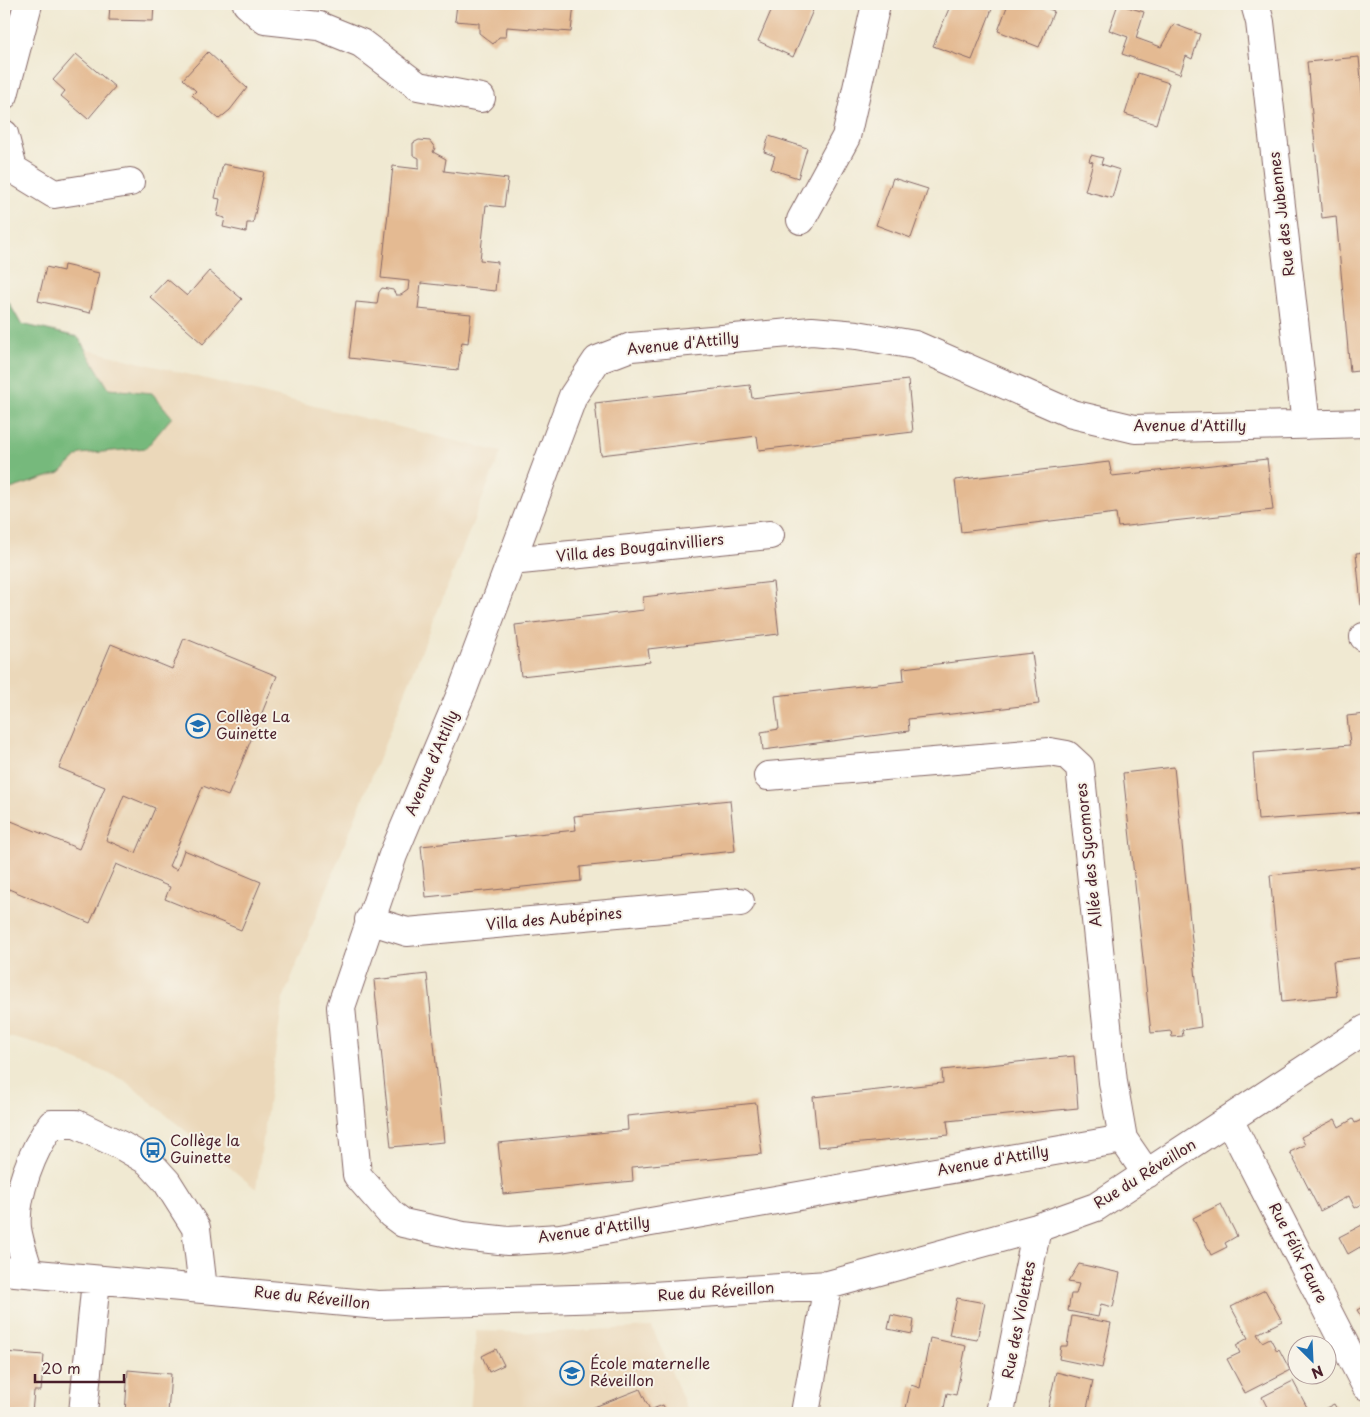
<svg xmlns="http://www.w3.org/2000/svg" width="1370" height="1417" viewBox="0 0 1370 1417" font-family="'Playpen Sans',sans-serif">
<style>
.built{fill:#ebd8ba}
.forest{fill:#76b97c;stroke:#606c54}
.building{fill:#e4ba92;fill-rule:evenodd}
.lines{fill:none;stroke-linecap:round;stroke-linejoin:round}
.minor-casing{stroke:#846665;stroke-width:30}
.minor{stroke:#fff;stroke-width:28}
.labels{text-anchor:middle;stroke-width:4;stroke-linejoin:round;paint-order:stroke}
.street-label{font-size:15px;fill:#4a1f2b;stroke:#f7f3e8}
.poi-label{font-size:15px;fill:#4a1f2b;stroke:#f7f3e8;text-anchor:start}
</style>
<rect width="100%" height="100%" fill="#f7f3e8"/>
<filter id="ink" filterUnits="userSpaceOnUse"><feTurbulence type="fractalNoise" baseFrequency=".02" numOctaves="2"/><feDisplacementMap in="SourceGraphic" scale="10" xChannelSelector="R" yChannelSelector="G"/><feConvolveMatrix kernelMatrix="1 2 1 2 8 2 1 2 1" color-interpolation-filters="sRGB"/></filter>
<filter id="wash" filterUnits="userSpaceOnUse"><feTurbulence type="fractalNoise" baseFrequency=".0096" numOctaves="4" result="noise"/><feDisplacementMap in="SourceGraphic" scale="20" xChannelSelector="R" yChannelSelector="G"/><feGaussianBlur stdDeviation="1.12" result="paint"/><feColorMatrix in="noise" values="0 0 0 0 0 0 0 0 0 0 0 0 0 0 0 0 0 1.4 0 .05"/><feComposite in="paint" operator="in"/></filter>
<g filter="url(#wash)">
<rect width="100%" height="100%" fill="#f0e9d2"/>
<!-- built -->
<path class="built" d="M 4,329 L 501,452 L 283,999 L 256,1189 L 124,1080 L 37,1044 L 4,1036 Z
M 652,1327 L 689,1413 L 470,1413 L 476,1331 L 540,1333 Z"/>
<!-- forest -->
<path class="forest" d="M 4,297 L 8,301 L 21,324 L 78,337 L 109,389 L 152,393 L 172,417 L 146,448 L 80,454 L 60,473 L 4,491 Z"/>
<g id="blocks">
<!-- building -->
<path class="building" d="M 110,4 L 154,4 L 153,21 L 109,20 Z
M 457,4 L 574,4 L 571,32 L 507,27 L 506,37 L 499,37 L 493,44 L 479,33 L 479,23 L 455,21 Z
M 774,4 L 805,4 L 814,8 L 793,57 L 758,41 Z
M 951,4 L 978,4 L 992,9 L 972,60 L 933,46 Z
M 1008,4 L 1036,4 L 1054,11 L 1039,47 L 998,31 Z
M 1118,4 L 1144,12 L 1136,38 L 1161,47 L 1174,24 L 1200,34 L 1192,59 L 1186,56 L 1180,74 L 1122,54 L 1128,37 L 1109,30 Z
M 208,52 L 247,88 L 230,110 L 219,119 L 192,95 L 196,91 L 183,79 Z
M 76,54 L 115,87 L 88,119 L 61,96 L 65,91 L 53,80 Z
M 1359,57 L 1366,134 L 1366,370 L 1350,372 L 1336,216 L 1322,218 L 1307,62 Z
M 1138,73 L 1169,83 L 1156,124 L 1125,114 Z
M 769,136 L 807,148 L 798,178 L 771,169 L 775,156 L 764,152 Z
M 419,140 L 430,141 L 435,148 L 433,152 L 446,159 L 444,171 L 508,179 L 504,207 L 486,205 L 480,260 L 498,262 L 495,291 L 421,283 L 418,309 L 471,314 L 468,343 L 462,342 L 458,370 L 349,358 L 356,302 L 377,304 L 379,292 L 382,288 L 393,290 L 396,295 L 401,295 L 408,290 L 409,281 L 381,278 L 393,166 L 419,169 L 419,158 L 413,155 L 413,143 Z
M 1091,155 L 1103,158 L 1101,164 L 1120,170 L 1112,198 L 1085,191 L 1093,162 L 1089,161 Z
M 223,164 L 264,172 L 253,223 L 247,223 L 246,232 L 223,227 L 225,218 L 217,216 L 220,199 L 215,198 Z
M 893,178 L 928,189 L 911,238 L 876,225 Z
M 64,265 L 99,273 L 90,313 L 38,301 L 46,267 L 63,271 Z
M 209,271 L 242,299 L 203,344 L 150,297 L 167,279 L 187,296 Z
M 908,380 L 913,432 L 759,450 L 757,436 L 601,455 L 595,403 L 750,385 L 752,398 Z
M 1267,459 L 1273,510 L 1118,527 L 1116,513 L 961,532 L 955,480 L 1109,462 L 1112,476 Z
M 1366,552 L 1366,605 L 1361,605 L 1356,553 Z
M 773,582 L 779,634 L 648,649 L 650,662 L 521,676 L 515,625 L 644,610 L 643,597 Z
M 184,638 L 277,676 L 228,796 L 203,786 L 169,866 L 177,870 L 184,850 L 261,882 L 241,930 L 165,899 L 170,887 L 116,864 L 90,923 L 4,887 L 4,818 L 79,849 L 105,787 L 59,768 L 111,644 L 172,669 ZM 124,795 L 155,808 L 136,853 L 106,840 Z
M 1032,653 L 1039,704 L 908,719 L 909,731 L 763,750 L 761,732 L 779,729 L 775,696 L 904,681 L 903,668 Z
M 1366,714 L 1366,812 L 1258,820 L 1253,753 L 1350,745 L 1347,716 Z
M 1174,767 L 1201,1027 L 1182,1030 L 1183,1036 L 1172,1037 L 1171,1031 L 1151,1033 L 1123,773 Z
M 730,800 L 735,851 L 580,867 L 581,881 L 426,897 L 421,846 L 576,830 L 574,816 Z
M 1366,866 L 1366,957 L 1333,961 L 1337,996 L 1282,1002 L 1270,875 Z
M 427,974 L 444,1142 L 391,1147 L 374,980 Z
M 1074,1056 L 1078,1108 L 947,1121 L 949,1135 L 818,1147 L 813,1097 L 943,1083 L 942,1070 Z
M 756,1103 L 762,1154 L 632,1167 L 633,1181 L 503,1194 L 498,1143 L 628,1130 L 627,1116 Z
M 1366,1118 L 1366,1202 L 1355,1208 L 1349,1196 L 1320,1211 L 1290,1152 L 1305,1145 L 1301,1137 L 1335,1119 L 1339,1127 L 1353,1119 L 1355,1123 Z
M 1221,1204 L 1237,1236 L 1225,1243 L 1227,1247 L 1211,1255 L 1193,1218 Z
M 1366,1223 L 1366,1259 L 1360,1247 L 1348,1254 L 1339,1237 Z
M 1079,1264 L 1120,1273 L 1113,1307 L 1101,1304 L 1098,1317 L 1068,1311 L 1071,1294 L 1076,1294 L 1079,1284 L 1068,1282 Z
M 1265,1290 L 1282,1321 L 1257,1334 L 1262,1342 L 1270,1338 L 1277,1351 L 1279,1349 L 1290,1370 L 1245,1393 L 1227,1359 L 1240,1353 L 1236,1345 L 1248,1338 L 1231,1307 Z
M 957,1298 L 985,1303 L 977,1340 L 949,1335 Z
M 1366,1305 L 1366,1324 L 1357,1310 Z
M 891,1315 L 914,1320 L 912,1334 L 888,1329 Z
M 1072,1316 L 1111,1323 L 1102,1368 L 1059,1359 L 1061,1346 L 1067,1346 Z
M 930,1338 L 966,1346 L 956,1395 L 947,1393 L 943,1413 L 905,1413 L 911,1385 L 920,1388 Z
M 496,1349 L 504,1365 L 489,1372 L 482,1356 Z
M 4,1352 L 44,1355 L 41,1391 L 34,1391 L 32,1413 L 4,1413 Z
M 128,1370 L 171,1374 L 168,1413 L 125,1413 Z
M 1056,1372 L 1093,1381 L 1086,1413 L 1047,1413 Z
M 1293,1381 L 1309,1411 L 1304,1413 L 1270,1413 L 1262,1397 Z
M 640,1389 L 650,1410 L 663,1405 L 667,1413 L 579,1413 Z
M 1334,1404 L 1339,1413 L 1316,1413 Z"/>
</g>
</g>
<g filter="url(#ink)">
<use href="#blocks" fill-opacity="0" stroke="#846665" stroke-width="1"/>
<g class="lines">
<!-- minor casing -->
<g class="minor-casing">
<path id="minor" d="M 247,4 L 265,20 L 319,26 L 361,43 L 418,86 L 481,98
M 1255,4 L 1260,22 L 1306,425
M 4,95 L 28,4
M 4,134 L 13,169 L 54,194 L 130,182
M 801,220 L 846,137 L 876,4
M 511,561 L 770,535
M 1364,637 L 1366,637
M 768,776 L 1050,752 L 1067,755 L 1080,767 L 1113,1082 L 1123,1139 L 1147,1174
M 369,920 L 407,932 L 740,902
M 1229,1120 L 1366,1386
M 1123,1139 L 560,1238 L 508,1241 L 463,1236 L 403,1223 L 391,1214 L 357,1175 L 341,1007 L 393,855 L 463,689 L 573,396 L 597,360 L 631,347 L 812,331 L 857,335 L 915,345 L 1072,414 L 1135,429 L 1366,423
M 4,1271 L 378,1305 L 637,1297 L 828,1285 L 1037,1228 L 1096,1207 L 1366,1029
M 29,1273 C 25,1258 19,1243 17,1228 C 14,1197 33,1148 52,1124 L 76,1124 L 122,1146 L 148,1161 L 167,1182 L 196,1228 L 203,1289
M 83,1413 L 96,1280
M 805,1413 L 828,1285
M 1000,1413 L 1037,1228"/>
</g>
<!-- minor -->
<use href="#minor" class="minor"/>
</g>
</g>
<!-- icons -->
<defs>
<g id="school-ring" transform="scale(1.25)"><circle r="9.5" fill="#f7f3e8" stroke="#1f6fb2" stroke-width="1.5"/><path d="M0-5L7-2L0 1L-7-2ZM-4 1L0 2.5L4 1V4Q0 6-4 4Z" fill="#1f6fb2"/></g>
<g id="bus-ring" transform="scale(1.25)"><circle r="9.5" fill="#f7f3e8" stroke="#1f6fb2" stroke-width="1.5"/><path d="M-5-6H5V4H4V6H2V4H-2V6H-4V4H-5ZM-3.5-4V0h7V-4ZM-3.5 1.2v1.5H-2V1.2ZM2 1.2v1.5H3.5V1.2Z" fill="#1f6fb2"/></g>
</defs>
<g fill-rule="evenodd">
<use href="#school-ring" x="198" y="726"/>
<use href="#bus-ring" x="153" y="1150"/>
<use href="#school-ring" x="572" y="1373"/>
</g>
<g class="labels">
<!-- street labels -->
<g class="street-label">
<text transform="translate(1282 214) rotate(-97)" y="5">Rue des Jubennes</text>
<text transform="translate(683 344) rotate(-6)" y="5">Avenue d'Attilly</text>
<text x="1190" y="431">Avenue d'Attilly</text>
<text transform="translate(640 548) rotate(-6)" y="5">Villa des Bougainvilliers</text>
<text transform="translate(432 763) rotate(-67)" y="5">Avenue d'Attilly</text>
<text transform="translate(1089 855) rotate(-96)" y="5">Allée des Sycomores</text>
<text transform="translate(554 919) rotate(-5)" y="5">Villa des Aubépines</text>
<text transform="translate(993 1161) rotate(-10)" y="5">Avenue d'Attilly</text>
<text transform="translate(1145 1174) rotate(-32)" y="5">Rue du Réveillon</text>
<text transform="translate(594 1230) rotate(-8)" y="5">Avenue d'Attilly</text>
<text transform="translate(1298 1253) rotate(63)" y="5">Rue Félix Faure</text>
<text transform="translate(716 1292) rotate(-4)" y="5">Rue du Réveillon</text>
<text transform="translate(312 1298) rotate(6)" y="5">Rue du Réveillon</text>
<text transform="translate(1019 1320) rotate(-79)" y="5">Rue des Violettes</text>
</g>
<!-- poi labels -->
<g class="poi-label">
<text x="216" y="722">Collège La<tspan x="216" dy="17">Guinette</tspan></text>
<text x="170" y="1146">Collège la<tspan x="170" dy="17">Guinette</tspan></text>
<text x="590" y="1369">École maternelle<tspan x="590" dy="17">Réveillon</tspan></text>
</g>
</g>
<!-- margin -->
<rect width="1370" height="1417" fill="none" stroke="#f7f3e8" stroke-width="20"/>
<!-- north arrow -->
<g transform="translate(1312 1360) rotate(156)"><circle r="24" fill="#f7f3e8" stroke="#b29e9c"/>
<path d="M0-4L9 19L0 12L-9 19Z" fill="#1f6fb2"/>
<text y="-8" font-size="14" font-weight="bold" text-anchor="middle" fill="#4a1f2b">N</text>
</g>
<!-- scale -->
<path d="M35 1374v8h89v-8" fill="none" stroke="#4a1f2b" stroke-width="2.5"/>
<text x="42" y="1374" font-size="15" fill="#4a1f2b" stroke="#f7f3e8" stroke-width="4" paint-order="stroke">20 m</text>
</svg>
